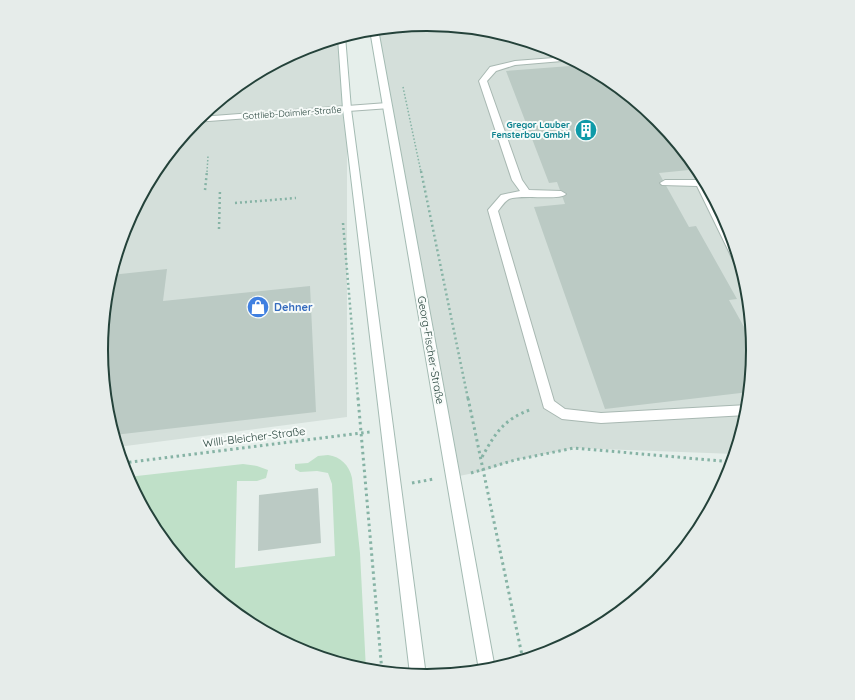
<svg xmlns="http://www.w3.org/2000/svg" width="855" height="700" viewBox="0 0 855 700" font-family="Quicksand,sans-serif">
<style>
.built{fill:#d4dfda}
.green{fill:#bfe0c8}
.building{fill:#bbcac4}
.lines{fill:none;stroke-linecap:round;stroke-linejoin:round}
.lane-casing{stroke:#a8b8b2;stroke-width:2}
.street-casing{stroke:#a8b8b2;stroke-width:2}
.secondary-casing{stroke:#a4bbb3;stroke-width:2}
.path-far2{stroke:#86b3a5;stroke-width:1.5;stroke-dasharray:1.5 2;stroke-linecap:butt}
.path-far1{stroke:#86b3a5;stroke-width:2.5;stroke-dasharray:2 3;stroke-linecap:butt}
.path{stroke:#86b3a5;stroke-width:3;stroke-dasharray:2.5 3.5;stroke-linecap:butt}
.lane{fill:#fff;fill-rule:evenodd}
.street{fill:#fff;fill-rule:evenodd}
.secondary{fill:#fff;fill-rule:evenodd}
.labels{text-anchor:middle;stroke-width:4;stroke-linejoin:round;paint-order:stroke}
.far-street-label{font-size:9px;fill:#24423a;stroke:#f7fbf9}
.far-culture-label{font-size:9px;font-weight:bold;fill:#0d838f;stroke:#f7fbf9;text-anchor:end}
.shop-label{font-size:11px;font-weight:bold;fill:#366cbe;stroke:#f7fbf9;text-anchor:start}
.street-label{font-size:11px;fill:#24423a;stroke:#f7fbf9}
.rim{fill:none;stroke:#24423a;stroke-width:2}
</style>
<rect width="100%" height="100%" fill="#e6efeb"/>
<!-- built -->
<path class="built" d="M 428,24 L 491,30 L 552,49 L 609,79 L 658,120 L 699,169 L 729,225 L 747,287 L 753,350 L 747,414 L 735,454 L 574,448 L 515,460 L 484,471 L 454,477 L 374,29 Z
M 342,37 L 347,109 L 347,417 L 118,447 L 108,413 L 102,350 L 108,286 L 126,225 L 157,169 L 197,119 L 247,79 L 303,49 Z"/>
<!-- green -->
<path class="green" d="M 328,455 C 341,457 349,465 352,478 L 360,553 L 366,670 L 303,651 L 246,621 L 197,580 L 156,531 L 128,477 L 243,464 L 257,466 L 268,470 L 266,478 L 257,481 L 237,481 L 235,568 L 335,556 L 332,484 L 328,473 L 317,471 L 300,472 L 295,469 L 295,464 L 308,463 L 318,456 Z"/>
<!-- building -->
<path class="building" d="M 583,65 L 609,79 L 658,120 L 699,169 L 659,173 L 689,227 L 696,226 L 737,299 L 729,300 L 753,343 L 749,392 L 605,409 L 534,207 L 565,204 L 557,182 L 549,183 L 506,71 Z
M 167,269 L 163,301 L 310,286 L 316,412 L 114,435 L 108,413 L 102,350 L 108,286 L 111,275 Z
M 318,488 L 321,543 L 258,551 L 259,495 Z"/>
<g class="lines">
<!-- lane casing -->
<g class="lane-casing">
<path id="lane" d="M 567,57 L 574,60 L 515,65 L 496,71 L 487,81 L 522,180 L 529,190 L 561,191 L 566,194 C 560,201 522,194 509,199 C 505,201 501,207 498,211 L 554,401 L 565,409 L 601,413 L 748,405 L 747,415 L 601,423 L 562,419 L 544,408 L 488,210 L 501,195 L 520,191 L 512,180 L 479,81 L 490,67 L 515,61 Z
M 665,180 L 704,180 L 733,238 L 741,267 L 736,267 L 735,264 L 697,186 L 662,185 L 660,183 Z"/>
</g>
<!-- street casing -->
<g class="street-casing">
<path id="street" d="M 387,103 L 390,104 L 391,106 L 390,108 L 195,122 L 200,117 Z"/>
</g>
<!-- secondary casing -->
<g class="secondary-casing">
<path id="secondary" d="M 378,29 L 495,669 L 479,670 L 370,30 Z
M 345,36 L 351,109 L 426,676 L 410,674 L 343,109 L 338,38 Z"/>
</g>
<!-- path-far2 -->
<path class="path-far2" d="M 391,32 L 452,28
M 403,87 L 421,172
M 207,172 L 208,156"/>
<!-- path-far1 -->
<path class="path-far1" d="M 421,171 L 468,399
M 205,190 L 207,171
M 235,203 L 296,198
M 343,223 L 358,399
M 219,229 L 220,189"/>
<!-- path -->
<path class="path" d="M 358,398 L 382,672
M 468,398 L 523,660
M 482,457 C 496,432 504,419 532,409
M 123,463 L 370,432
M 471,473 L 515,460 L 574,448 L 733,462
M 412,483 L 434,479"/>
<!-- lane -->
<use href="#lane" class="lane"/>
<!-- street -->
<use href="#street" class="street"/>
<!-- secondary -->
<use href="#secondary" class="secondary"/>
</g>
<!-- icons -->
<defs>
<g id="building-disc" transform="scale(1.15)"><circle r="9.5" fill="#0f9aa8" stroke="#f7fbf9"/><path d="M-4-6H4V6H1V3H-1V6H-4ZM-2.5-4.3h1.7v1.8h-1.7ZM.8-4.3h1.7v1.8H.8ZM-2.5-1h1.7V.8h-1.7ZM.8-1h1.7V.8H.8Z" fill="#fff"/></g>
<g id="shop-disc" transform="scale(1.15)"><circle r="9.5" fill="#3f7fe0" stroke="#f7fbf9"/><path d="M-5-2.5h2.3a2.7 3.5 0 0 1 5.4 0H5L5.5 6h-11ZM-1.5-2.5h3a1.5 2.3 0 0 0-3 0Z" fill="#fff"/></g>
</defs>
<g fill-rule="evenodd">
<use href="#building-disc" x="586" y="130"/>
<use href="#shop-disc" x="258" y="307"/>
</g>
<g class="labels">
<!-- far-street labels -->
<g class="far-street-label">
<text transform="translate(292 113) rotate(-4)" y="3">Gottlieb-Daimler-Straße</text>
</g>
<!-- far-culture labels -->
<g class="far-culture-label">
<text x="570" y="128">Gregor Lauber<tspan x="570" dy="10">Fensterbau GmbH</tspan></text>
</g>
<!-- shop labels -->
<g class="shop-label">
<text x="274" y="311">Dehner</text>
</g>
<!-- street labels -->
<g class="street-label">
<text transform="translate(431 350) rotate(80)" y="4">Georg-Fischer-Straße</text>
<text transform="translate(254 437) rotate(-7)" y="4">Willi-Bleicher-Straße</text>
</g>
</g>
<!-- crop -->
<path d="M0 0H855V700H0ZM108 350a319 319 0 1 1 638 0a319 319 0 1 1-638 0Z" fill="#e6ecea" fill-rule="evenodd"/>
<path class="rim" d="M108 350a319 319 0 1 1 638 0a319 319 0 1 1-638 0Z"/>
</svg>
